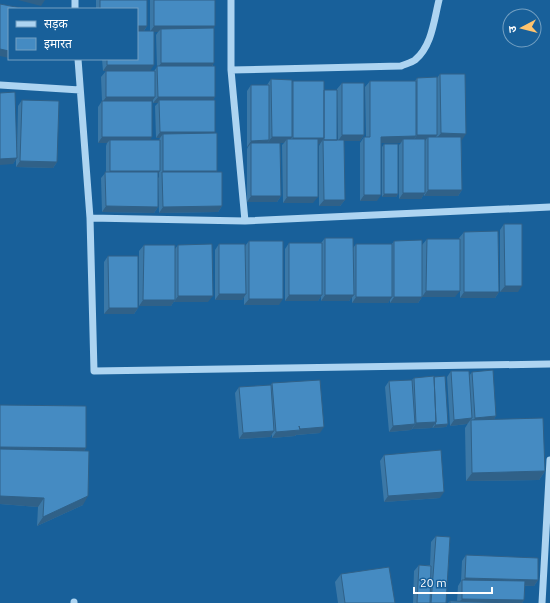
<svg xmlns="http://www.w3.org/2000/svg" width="550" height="603" viewBox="0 0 550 603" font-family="Ubuntu,'Noto Sans Devanagari',sans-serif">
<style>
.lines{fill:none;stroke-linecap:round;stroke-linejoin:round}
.minor{stroke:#add4f1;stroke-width:7}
.wall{fill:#3b78a7;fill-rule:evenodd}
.shaded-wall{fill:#306188}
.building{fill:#458bc2;stroke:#306188}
</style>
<rect width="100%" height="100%" fill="#18609a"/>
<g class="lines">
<!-- minor -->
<path class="minor" d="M 75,0 L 75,9
M 231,0 L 231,70 L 245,221
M 78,59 L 90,218 L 94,371 L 550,364
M 231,70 L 401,66 C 405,64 411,63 415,60 C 432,46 434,20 439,0
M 0,85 L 80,90
M 90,218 L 245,221 L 550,207
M 74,602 L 74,603
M 542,603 L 550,460"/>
</g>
<!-- wall -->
<path class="wall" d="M 96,0 L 147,0 L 147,26 L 144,31 L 150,31 L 150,0 L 215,0 L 213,66 L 215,97 L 213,100 L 215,132 L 214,133 L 217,172 L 222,206 L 218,212 L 159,213 L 158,178 L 159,177 L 159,172 L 158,174 L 158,207 L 154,213 L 102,212 L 101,178 L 106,172 L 106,146 L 107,143 L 98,143 L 98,107 L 102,101 L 101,77 L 106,71 L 103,71 L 102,59 L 137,59 L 137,9 L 96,9 ZM 154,32 L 158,32 L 156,35 L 157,67 L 154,71 L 150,71 ZM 153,99 L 153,103 L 158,103 L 155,106 L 156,138 L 160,138 L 159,140 L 150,140 L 152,101 Z
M 440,74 L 461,140 L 462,190 L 458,196 L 424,196 L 424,194 L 421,199 L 399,199 L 399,145 L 401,143 L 381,143 L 377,201 L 360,201 L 360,143 L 364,137 L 366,137 L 365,87 L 370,81 L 415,81 L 417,78 L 437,78 Z
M 271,79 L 292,83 L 293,81 L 324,90 L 337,140 L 338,140 L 337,89 L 342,83 L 364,135 L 360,141 L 344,141 L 345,200 L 340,206 L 319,206 L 319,146 L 321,142 L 320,144 L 318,144 L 313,203 L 283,203 L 282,145 L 284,143 L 280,143 L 281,196 L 277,202 L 247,202 L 247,149 L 248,147 L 247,147 L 247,91 L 251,85 L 267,85 Z
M 22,100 L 57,162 L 53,168 L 16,167 L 16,159 L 13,164 L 17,148 L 18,106 Z
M 384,144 L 398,194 L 396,197 L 382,197 L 382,147 Z
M 504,224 L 518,292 L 500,292 L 500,230 Z
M 464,232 L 499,292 L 495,298 L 460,298 L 460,267 L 455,297 L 422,297 L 418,303 L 390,303 L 390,299 L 388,303 L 352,303 L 352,297 L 349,301 L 321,301 L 321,296 L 318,301 L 285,301 L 285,249 L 289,243 L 321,243 L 325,238 L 353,248 L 356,244 L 392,244 L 394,241 L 422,291 L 422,245 L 427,239 L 459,239 L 459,238 Z
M 249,241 L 279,305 L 244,305 L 244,296 L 242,300 L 215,300 L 215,250 L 219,244 L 245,246 Z
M 144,245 L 175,249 L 178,245 L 208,302 L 174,302 L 174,301 L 171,306 L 139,306 L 139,251 Z
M 108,256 L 138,308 L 134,314 L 104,314 L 104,262 Z
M 451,371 L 469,376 L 472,372 L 496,416 L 494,419 L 545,471 L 539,480 L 466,481 L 465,428 L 470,420 L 467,424 L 450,426 L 447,377 Z
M 414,378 L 448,424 L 446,427 L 433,428 L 433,427 L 432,428 L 412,429 L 412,428 L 411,430 L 389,432 L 385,387 L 389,381 L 412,380 Z
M 272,383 L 320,433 L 296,435 L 295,436 L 272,438 L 272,434 L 270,437 L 239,439 L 235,393 L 239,387 L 271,385 Z
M 0,405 L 86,448 L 84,451 L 83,505 L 37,526 L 38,507 L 0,504 Z
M 384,455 L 440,498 L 384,502 L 380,461 Z
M 436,536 L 446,603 L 413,603 L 414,571 L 419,565 L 430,565 L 431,542 Z
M 466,555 L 538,580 L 534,586 L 525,586 L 524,600 L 522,603 L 448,603 L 450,601 L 457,601 L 458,586 L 461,581 L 462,561 Z
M 341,574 L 395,603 L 338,603 L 335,582 Z"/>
<!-- shaded-wall -->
<path class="shaded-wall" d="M 18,0 L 45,0 L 41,6 Z
M 137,26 L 147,26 L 143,32 L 137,32 Z
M 154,26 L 215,26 L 211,32 L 161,29 L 158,32 L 150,32 Z
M 0,49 L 9,51 L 9,58 L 0,56 Z
M 161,63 L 214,63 L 210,69 L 157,69 Z
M 107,65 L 154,65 L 150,71 L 103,71 Z
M 106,97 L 155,97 L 151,103 L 102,103 Z
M 158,97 L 215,97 L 211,103 L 159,100 L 158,103 L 153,103 Z
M 160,132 L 215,132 L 211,138 L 163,134 L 160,138 L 156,138 Z
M 441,133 L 466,134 L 462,140 L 436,139 Z
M 342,135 L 364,135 L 360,141 L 338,141 Z
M 417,135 L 437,135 L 433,141 L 428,137 L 425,141 L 413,141 Z
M 416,136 L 412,142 L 403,139 L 401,143 L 377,143 L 381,137 Z
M 102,137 L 152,137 L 148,143 L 110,140 L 107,143 L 98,143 Z
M 272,137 L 292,137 L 288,143 L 287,139 L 284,143 L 267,143 Z
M 293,138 L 324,138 L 320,144 L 289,144 Z
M 269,140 L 265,146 L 251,143 L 248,147 L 247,147 L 251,141 Z
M 17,158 L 13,164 L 0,165 L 0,159 Z
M 20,161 L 57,162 L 53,168 L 16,167 Z
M 110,171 L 160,171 L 156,177 L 106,177 Z
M 163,171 L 217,171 L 213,177 L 162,172 Z
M 428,190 L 462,190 L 458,196 L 424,196 Z
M 403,193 L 425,193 L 421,199 L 399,199 Z
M 384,194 L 398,194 L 396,197 L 382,197 Z
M 364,195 L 381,195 L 377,201 L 360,201 Z
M 251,196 L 281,196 L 277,202 L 247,202 Z
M 287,197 L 318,197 L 313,203 L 283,203 Z
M 324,200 L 345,200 L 340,206 L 319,206 Z
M 106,206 L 158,207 L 154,213 L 102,212 Z
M 222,206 L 218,212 L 159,213 L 163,207 Z
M 505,286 L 522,286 L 518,292 L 500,292 Z
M 426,291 L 460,291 L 455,297 L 422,297 Z
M 464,292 L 499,292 L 495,298 L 460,298 Z
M 219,294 L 246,294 L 242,300 L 215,300 Z
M 289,295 L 322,295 L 318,301 L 285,301 Z
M 325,295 L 354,295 L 349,301 L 321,301 Z
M 178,296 L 213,296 L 208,302 L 174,302 Z
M 356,297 L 392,297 L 388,303 L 352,303 Z
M 394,297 L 422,297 L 418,303 L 390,303 Z
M 249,299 L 283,299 L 279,305 L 244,305 Z
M 143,300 L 175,300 L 171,306 L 139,306 Z
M 109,308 L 138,308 L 134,314 L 104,314 Z
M 496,416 L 492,422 L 471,423 L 475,418 Z
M 472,418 L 467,424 L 450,426 L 454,420 Z
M 436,422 L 432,428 L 412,429 L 416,423 Z
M 415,424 L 411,430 L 389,432 L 393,426 Z
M 448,424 L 446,427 L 433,428 L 435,425 Z
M 324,427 L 320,433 L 296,435 L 300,429 Z
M 300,430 L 295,436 L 272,438 L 276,432 Z
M 274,431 L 270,437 L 239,439 L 243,433 Z
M 0,447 L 86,448 L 80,456 L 0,455 Z
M 545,471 L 539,480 L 466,481 L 472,473 Z
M 444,492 L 440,498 L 384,502 L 388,496 Z
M 0,496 L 44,498 L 38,507 L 0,504 Z
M 88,496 L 83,505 L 37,526 L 43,517 Z
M 465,578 L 538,580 L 534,586 L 462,584 L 462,582 Z
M 462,599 L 524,600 L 522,603 L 458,603 Z"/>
<!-- building -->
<path class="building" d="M 100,0 L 147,0 L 147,26 L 137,26 L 137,9 L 100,9 Z
M 154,0 L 215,0 L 215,26 L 154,26 Z
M 0,4 L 21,8 L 21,9 L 9,9 L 9,51 L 0,49 Z
M 214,28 L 214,63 L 161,63 L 161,29 Z
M 137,31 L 154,31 L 154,65 L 107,65 L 107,59 L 137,59 Z
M 157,66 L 215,66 L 215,97 L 158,97 Z
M 106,71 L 155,71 L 155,97 L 106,97 Z
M 440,74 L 465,74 L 466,134 L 441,133 Z
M 437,77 L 437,135 L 417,135 L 417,78 Z
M 271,79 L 292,80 L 292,137 L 272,137 Z
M 293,81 L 324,81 L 324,138 L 293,138 Z
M 370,81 L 416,81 L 416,136 L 381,137 L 381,195 L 364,195 L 364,137 L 370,137 Z
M 342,83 L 364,83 L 364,135 L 342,135 Z
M 251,85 L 269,85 L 269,140 L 251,141 Z
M 324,90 L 337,90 L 337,140 L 324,140 Z
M 15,92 L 17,158 L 0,159 L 0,93 Z
M 22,100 L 59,101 L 57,162 L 20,161 Z
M 159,100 L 215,100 L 215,132 L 160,132 Z
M 102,101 L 152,101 L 152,137 L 102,137 Z
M 217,133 L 217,171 L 163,171 L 163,134 Z
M 428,137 L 461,137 L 462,190 L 428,190 Z
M 287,139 L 318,139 L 318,197 L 287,197 Z
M 403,139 L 425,139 L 425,193 L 403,193 Z
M 110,140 L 160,140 L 160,171 L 110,171 Z
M 323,140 L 344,140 L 345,200 L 324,200 Z
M 251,143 L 280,143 L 281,196 L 251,196 Z
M 384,144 L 398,144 L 398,194 L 384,194 Z
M 105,172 L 158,172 L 158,207 L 106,206 Z
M 162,172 L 222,172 L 222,206 L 163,207 Z
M 504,224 L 522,224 L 522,286 L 505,286 Z
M 498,231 L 499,292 L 464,292 L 464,232 Z
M 325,238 L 353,238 L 354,295 L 325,295 Z
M 427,239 L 460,239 L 460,291 L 426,291 Z
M 422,240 L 422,297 L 394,297 L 394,241 Z
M 249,241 L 283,241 L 283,299 L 249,299 Z
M 289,243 L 322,243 L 322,295 L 289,295 Z
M 212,244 L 213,296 L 178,296 L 178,245 Z
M 219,244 L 245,244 L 246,294 L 219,294 Z
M 356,244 L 392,244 L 392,297 L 356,297 Z
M 144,245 L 175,245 L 175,300 L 143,300 Z
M 108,256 L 138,256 L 138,308 L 109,308 Z
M 493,370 L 496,416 L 475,418 L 472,372 Z
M 451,371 L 469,371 L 472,418 L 454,420 Z
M 434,376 L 436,422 L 416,423 L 414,378 Z
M 445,376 L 448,424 L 435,425 L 436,422 L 434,377 Z
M 320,380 L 324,427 L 300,429 L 299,426 L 300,430 L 276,432 L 272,383 Z
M 412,380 L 415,424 L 393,426 L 389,381 Z
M 271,385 L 274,431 L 243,433 L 239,387 Z
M 0,405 L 86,406 L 86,448 L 0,447 Z
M 543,418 L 545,471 L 472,473 L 471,420 Z
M 0,449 L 89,451 L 88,496 L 43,517 L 44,498 L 0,496 Z
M 441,450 L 444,492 L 388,496 L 384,455 Z
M 436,536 L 450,537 L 446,603 L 431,603 Z
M 466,555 L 538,558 L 538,580 L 465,578 Z
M 419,565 L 431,566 L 430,603 L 417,603 Z
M 389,567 L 395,603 L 345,603 L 341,574 Z
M 462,580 L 525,581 L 524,600 L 462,599 Z
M 450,601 L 513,603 L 450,603 Z"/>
<!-- legend -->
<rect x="8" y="8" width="130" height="52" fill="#18609a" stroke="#74a0c2"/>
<rect x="16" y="21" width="20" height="6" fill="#add4f1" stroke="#74a0c2"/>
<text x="44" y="28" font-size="12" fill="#ffffff">सड़क</text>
<rect x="16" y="38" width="20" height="12" fill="#458bc2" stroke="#74a0c2"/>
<text x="44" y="48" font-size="12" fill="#ffffff">इमारत</text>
<!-- north arrow -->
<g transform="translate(522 28) rotate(263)"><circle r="19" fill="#18609a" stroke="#74a0c2"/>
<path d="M0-3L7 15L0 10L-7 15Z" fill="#ffc46e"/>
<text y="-6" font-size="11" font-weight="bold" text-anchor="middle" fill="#ffffff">उ</text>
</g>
<!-- scale -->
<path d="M414 587v6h78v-6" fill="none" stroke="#ffffff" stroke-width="2"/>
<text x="420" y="587" font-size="12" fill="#ffffff" stroke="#18609a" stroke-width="3" paint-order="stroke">20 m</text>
</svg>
